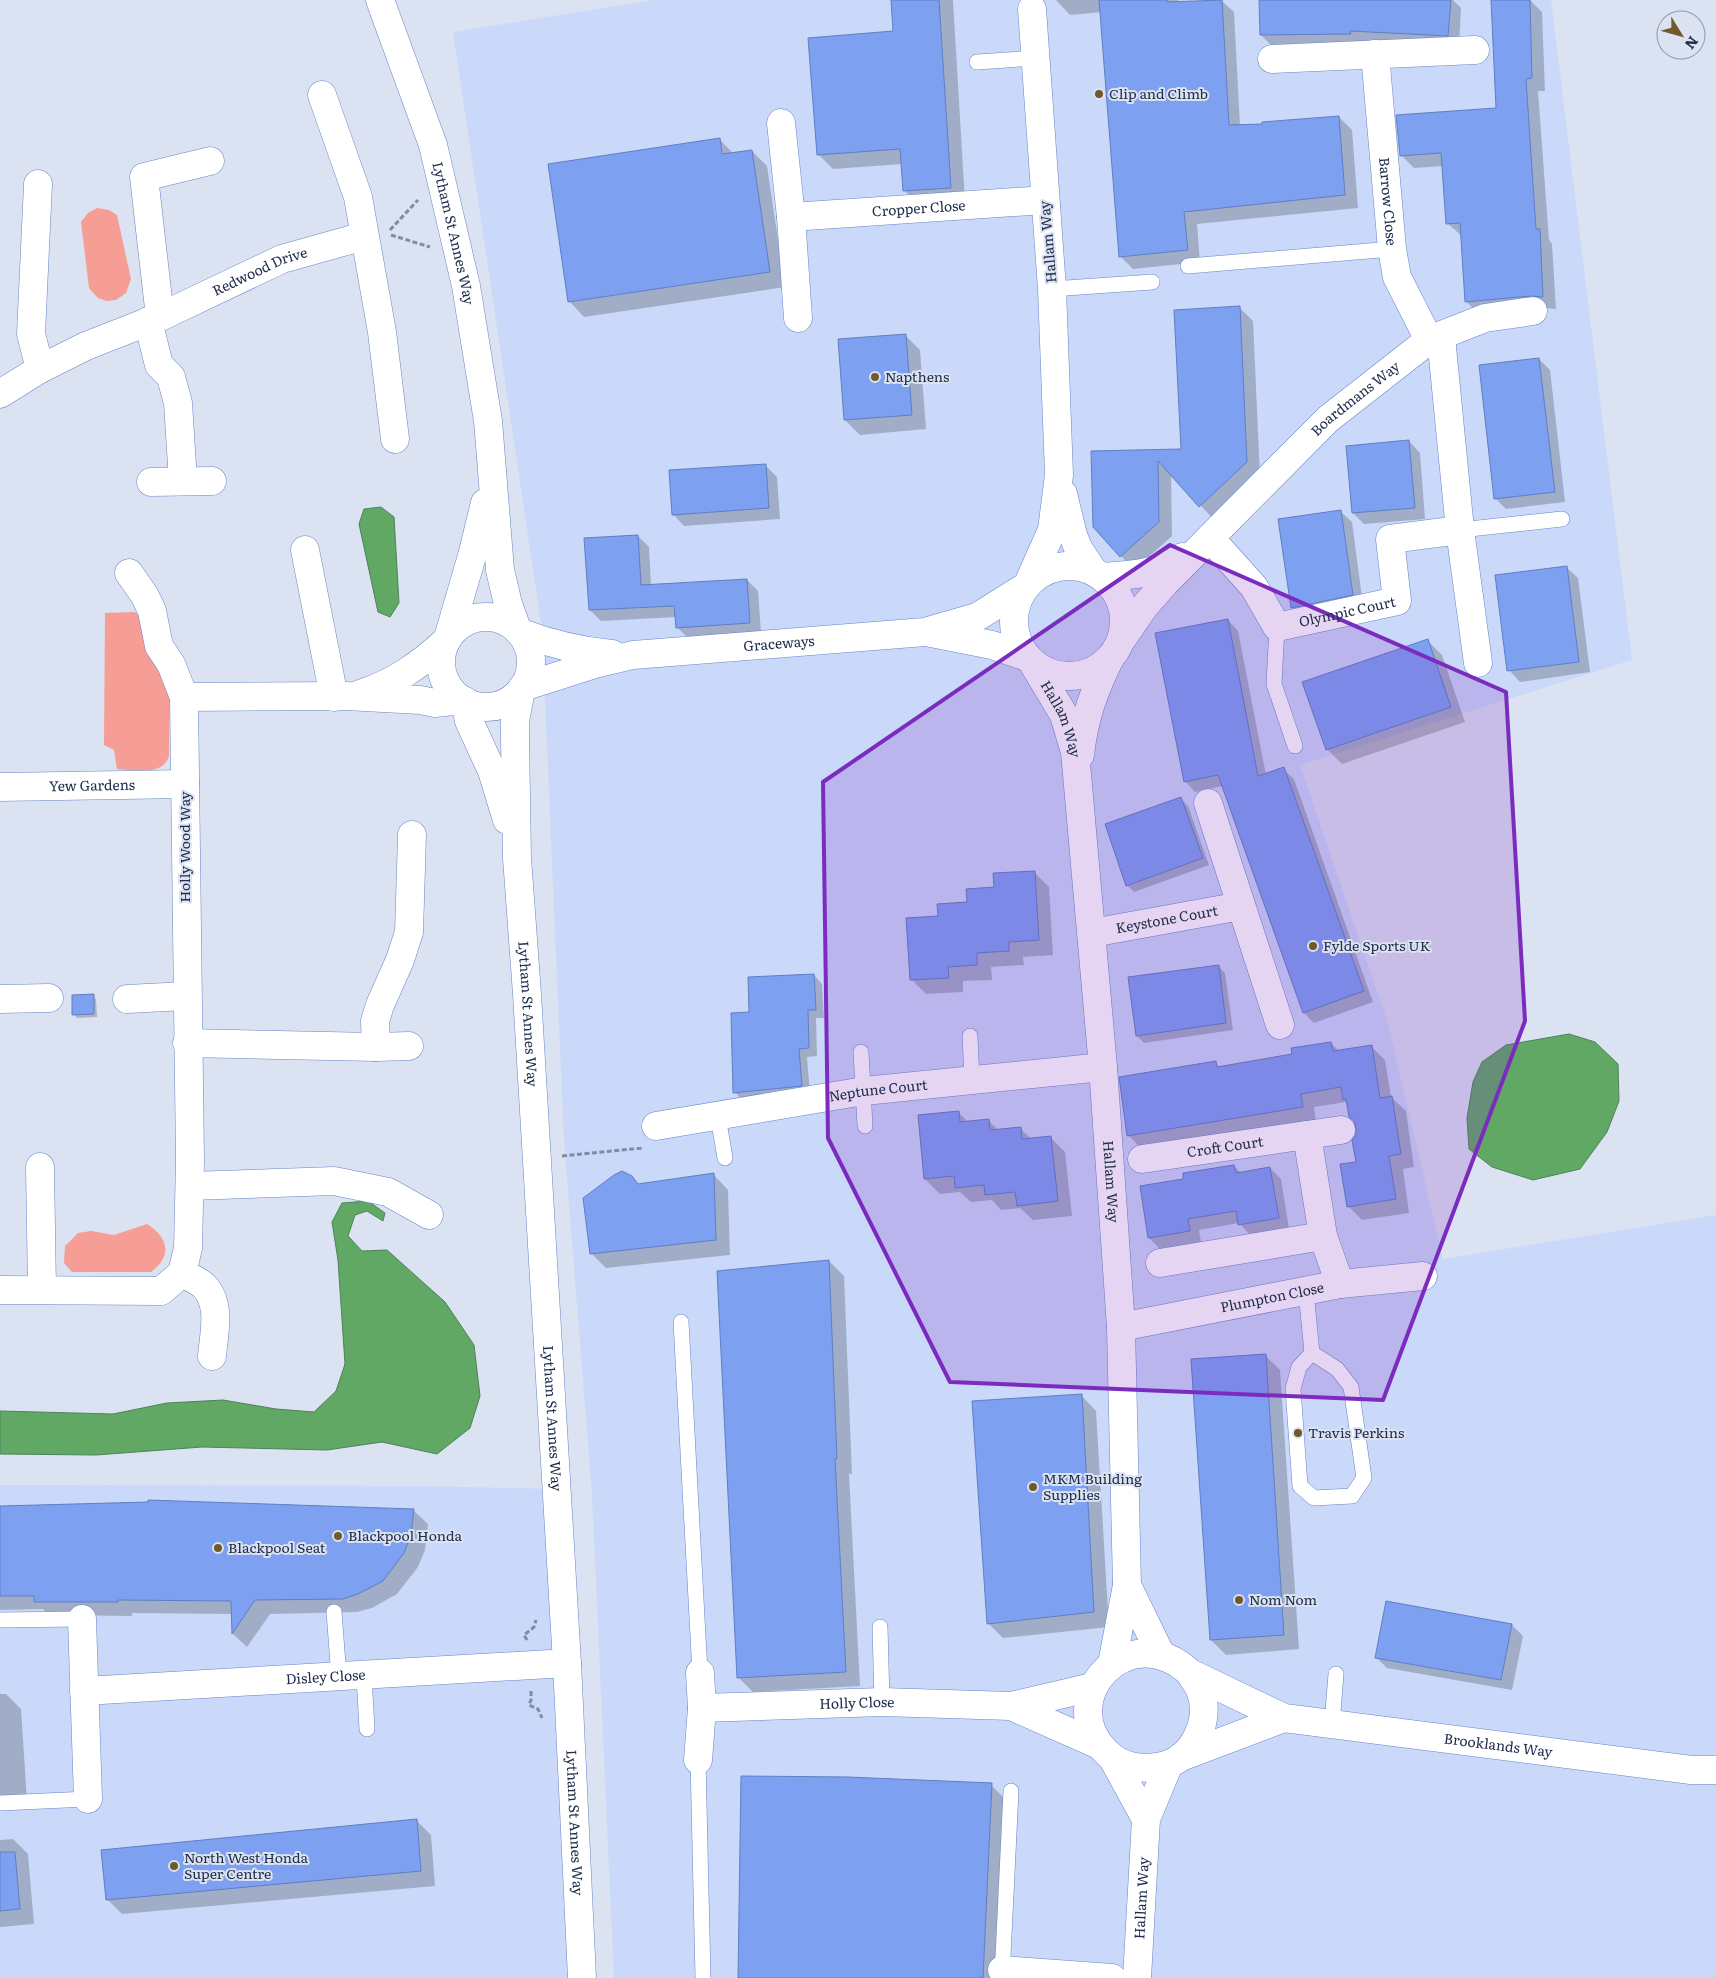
<svg xmlns="http://www.w3.org/2000/svg" width="1716" height="1978" viewBox="0 0 1716 1978" font-family="Literata,serif">
<style>
.built{fill:#cad9f9}
.green{fill:#f69d95}
.water{fill:#60a864;stroke:#4d835c}
.shadow{fill:#0003}
.building{fill:#7da0f0;stroke:#607ec2}
.lines{fill:none;stroke-linecap:round;stroke-linejoin:round}
.service-casing{stroke:#6785c9;stroke-width:16}
.minor-casing{stroke:#6785c9;stroke-width:29}
.secondary-casing{stroke:#6785c9;stroke-width:29}
.path{stroke:#818ba1;stroke-width:3;stroke-dasharray:5 2.5;stroke-linecap:butt}
.service{stroke:#fff;stroke-width:15}
.minor{stroke:#fff;stroke-width:28}
.secondary{stroke:#fff;stroke-width:28}
.marked{fill:#7b2cbf;fill-opacity:0.2;stroke:#7b2cbf;stroke-width:4;stroke-linejoin:round}
.poi-dot{fill:#6f5a29;stroke:#dbe2f1;stroke-width:2}
.labels{text-anchor:middle;stroke-width:4;stroke-linejoin:round;paint-order:stroke}
.poi-label{font-size:14px;fill:#212e4b;stroke:#dbe2f1;text-anchor:start}
.street-label{font-size:14px;fill:#212e4b;stroke:#dbe2f1}
</style>
<rect width="100%" height="100%" fill="#dbe2f1"/>
<!-- built -->
<path class="built" d="M 654,0 L 1551,0 L 1632,660 L 1300,765 L 1387,1020 L 1443,1259 L 1716,1215 L 1716,1978 L 614,1978 L 592,1494 L 564,1141 L 542,630 L 453,32 Z
M 0,1485 L 421,1486 L 555,1489 L 582,1978 L 0,1978 Z"/>
<!-- green -->
<path class="green" d="M 97,208 L 109,210 L 117,215 L 131,279 L 126,293 L 116,300 L 106,301 L 98,298 L 89,288 L 81,222 L 88,213 Z
M 134,612 L 143,617 L 170,676 L 169,756 C 162,777 134,770 117,769 L 114,750 L 104,745 L 105,613 Z
M 147,1224 C 168,1237 173,1256 151,1272 L 72,1272 L 64,1263 L 65,1246 L 78,1233 L 91,1231 L 114,1235 Z"/>
<!-- water -->
<path class="water" d="M 381,507 L 394,517 L 399,603 L 390,617 L 378,612 L 359,524 L 364,509 Z
M 1569,1034 L 1595,1042 L 1618,1064 L 1619,1101 L 1607,1132 L 1580,1169 L 1533,1180 L 1492,1167 L 1469,1149 L 1467,1118 L 1473,1082 L 1482,1062 L 1506,1045 Z
M 368,1201 L 385,1213 L 383,1221 L 367,1211 L 355,1215 L 348,1236 L 362,1251 L 387,1250 L 445,1302 L 474,1345 L 480,1396 L 470,1428 L 437,1454 L 382,1442 L 327,1450 L 202,1447 L 96,1455 L 0,1454 L 0,1411 L 113,1414 L 167,1403 L 223,1400 L 276,1409 L 314,1412 L 336,1391 L 345,1364 L 338,1260 L 332,1222 L 342,1203 Z"/>
<!-- shadow -->
<path class="shadow" d="M 892,0 L 953,0 L 965,202 L 919,205 L 904,190 L 902,164 L 833,169 L 818,154 L 894,32 Z
M 1056,0 L 1178,0 L 1178,2 L 1221,0 L 1234,12 L 1240,126 L 1339,117 L 1352,130 L 1358,208 L 1197,224 L 1200,262 L 1133,269 L 1121,257 L 1102,12 L 1070,15 Z
M 1261,0 L 1453,0 L 1461,8 L 1459,46 L 1272,46 L 1261,35 Z
M 1492,0 L 1530,0 L 1542,12 L 1545,91 L 1538,91 L 1549,240 L 1552,244 L 1556,309 L 1545,308 L 1479,315 L 1466,301 L 1462,236 L 1447,223 L 1443,166 L 1414,168 L 1401,155 L 1497,109 Z
M 719,139 L 734,154 L 752,151 L 767,166 L 785,287 L 584,317 L 570,302 Z
M 1239,307 L 1253,321 L 1260,476 L 1214,520 L 1171,473 L 1172,536 L 1134,570 L 1094,526 L 1092,452 L 1182,450 Z
M 905,335 L 920,350 L 926,429 L 860,435 L 845,420 Z
M 1539,359 L 1550,370 L 1565,502 L 1506,509 L 1495,498 Z
M 1409,441 L 1420,453 L 1425,519 L 1364,524 L 1353,513 Z
M 766,466 L 777,477 L 780,519 L 684,526 L 673,514 Z
M 1340,511 L 1352,522 L 1363,605 L 1303,618 L 1292,607 Z
M 638,536 L 649,547 L 651,586 L 747,580 L 758,591 L 761,633 L 688,638 L 677,627 L 676,617 L 601,621 L 590,610 Z
M 1566,567 L 1578,578 L 1590,672 L 1520,682 L 1509,670 Z
M 1228,620 L 1238,631 L 1266,775 L 1283,769 L 1294,779 L 1373,1002 L 1314,1023 L 1304,1013 L 1223,786 L 1195,792 L 1185,781 Z
M 1427,640 L 1442,655 L 1465,722 L 1342,764 L 1327,749 Z
M 1181,799 L 1188,806 L 1209,865 L 1134,892 L 1127,885 Z
M 1034,872 L 1049,887 L 1053,955 L 1023,957 L 1024,965 L 991,967 L 992,980 L 963,981 L 963,992 L 926,994 L 911,979 L 939,917 L 995,888 Z
M 1218,966 L 1225,973 L 1233,1030 L 1144,1043 L 1137,1036 Z
M 814,975 L 822,984 L 824,1018 L 816,1018 L 817,1056 L 807,1057 L 810,1094 L 743,1101 L 735,1092 L 751,1014 Z
M 93,996 L 96,999 L 97,1017 L 77,1018 L 74,1014 Z
M 1331,1043 L 1339,1051 L 1371,1046 L 1385,1060 L 1391,1097 L 1406,1111 L 1414,1167 L 1403,1169 L 1409,1213 L 1362,1220 L 1348,1206 L 1357,1163 L 1358,1128 L 1346,1102 L 1314,1107 L 1316,1121 L 1142,1149 L 1128,1135 L 1215,1063 L 1220,1067 L 1293,1055 Z
M 958,1112 L 968,1122 L 988,1120 L 999,1131 L 1020,1128 L 1031,1139 L 1050,1137 L 1065,1152 L 1072,1216 L 1033,1220 L 1020,1208 L 1001,1210 L 992,1200 L 971,1202 L 960,1192 L 940,1194 L 925,1179 Z
M 1234,1166 L 1241,1173 L 1270,1168 L 1281,1179 L 1289,1229 L 1250,1235 L 1239,1223 L 1199,1230 L 1201,1242 L 1160,1249 L 1149,1238 L 1185,1180 Z
M 714,1175 L 728,1190 L 730,1255 L 606,1268 L 591,1253 L 632,1177 L 639,1185 Z
M 829,1261 L 844,1276 L 852,1474 L 849,1474 L 860,1686 L 753,1692 L 738,1677 Z
M 1265,1355 L 1280,1370 L 1299,1649 L 1226,1655 L 1211,1640 Z
M 1082,1396 L 1096,1411 L 1109,1627 L 1003,1638 L 988,1623 Z
M 0,1507 L 413,1510 L 428,1524 L 425,1550 L 418,1567 L 397,1594 L 372,1608 L 357,1612 L 270,1614 L 247,1647 L 233,1634 L 233,1614 L 132,1613 L 132,1616 L 49,1615 L 43,1609 L 0,1610 Z
M 1387,1603 L 1512,1625 L 1523,1636 L 1512,1690 L 1387,1668 L 1376,1657 Z
M 0,1694 L 6,1694 L 21,1709 L 27,1801 L 0,1803 Z
M 991,1785 L 1006,1800 L 998,1978 L 739,1978 Z
M 416,1820 L 431,1835 L 435,1886 L 122,1914 L 107,1899 Z
M 13,1839 L 28,1854 L 34,1924 L 0,1927 L 0,1840 Z"/>
<!-- building -->
<path class="building" d="M 891,0 L 939,0 L 951,188 L 903,191 L 900,149 L 817,155 L 808,38 L 893,31 Z
M 1099,0 L 1167,0 L 1167,2 L 1222,0 L 1229,125 L 1262,124 L 1262,122 L 1339,116 L 1345,195 L 1184,212 L 1188,250 L 1119,257 Z
M 1259,0 L 1451,0 L 1448,36 L 1350,31 L 1351,34 L 1260,35 Z
M 1491,0 L 1530,0 L 1532,78 L 1526,79 L 1536,229 L 1540,229 L 1543,297 L 1531,296 L 1465,302 L 1460,223 L 1446,224 L 1441,153 L 1400,156 L 1396,115 L 1496,108 Z
M 720,138 L 722,154 L 752,150 L 770,272 L 568,302 L 548,164 Z
M 1240,306 L 1247,462 L 1199,507 L 1158,461 L 1159,522 L 1120,557 L 1093,527 L 1091,451 L 1181,449 L 1174,310 Z
M 906,334 L 912,415 L 844,420 L 838,339 Z
M 1539,358 L 1555,492 L 1494,499 L 1479,365 Z
M 1409,440 L 1415,508 L 1352,513 L 1346,446 Z
M 766,464 L 769,508 L 672,515 L 669,470 Z
M 1341,510 L 1353,595 L 1291,608 L 1278,519 Z
M 638,535 L 641,585 L 747,579 L 750,623 L 676,628 L 674,606 L 589,610 L 584,538 Z
M 1567,566 L 1579,662 L 1507,671 L 1495,575 Z
M 1228,619 L 1258,776 L 1284,767 L 1364,991 L 1303,1013 L 1218,775 L 1184,782 L 1155,633 Z
M 1428,639 L 1451,707 L 1326,750 L 1302,682 Z
M 1181,797 L 1203,858 L 1126,886 L 1105,824 Z
M 1035,871 L 1039,940 L 1009,942 L 1009,951 L 977,953 L 977,965 L 948,967 L 949,978 L 910,980 L 906,918 L 938,916 L 937,904 L 967,902 L 966,889 L 994,887 L 993,873 Z
M 1219,965 L 1226,1023 L 1136,1036 L 1128,977 Z
M 814,974 L 816,1010 L 808,1010 L 809,1048 L 799,1049 L 802,1086 L 733,1093 L 731,1013 L 749,1012 L 748,977 Z
M 94,994 L 94,1014 L 72,1015 L 72,995 Z
M 1331,1042 L 1333,1051 L 1372,1045 L 1380,1098 L 1392,1096 L 1401,1154 L 1389,1156 L 1396,1199 L 1347,1207 L 1340,1164 L 1356,1162 L 1352,1140 L 1356,1135 L 1356,1128 L 1354,1121 L 1349,1117 L 1346,1099 L 1343,1100 L 1341,1087 L 1301,1094 L 1303,1107 L 1127,1136 L 1119,1077 L 1216,1061 L 1217,1067 L 1292,1054 L 1291,1048 Z
M 959,1111 L 960,1122 L 989,1119 L 990,1130 L 1021,1127 L 1022,1139 L 1051,1136 L 1058,1201 L 1017,1206 L 1015,1192 L 985,1195 L 984,1185 L 955,1188 L 954,1176 L 924,1179 L 918,1115 Z
M 1234,1165 L 1236,1173 L 1270,1167 L 1279,1218 L 1238,1225 L 1236,1211 L 1188,1219 L 1190,1231 L 1148,1238 L 1140,1186 L 1183,1179 L 1183,1173 Z
M 622,1171 L 632,1176 L 638,1184 L 714,1173 L 716,1240 L 590,1254 L 583,1198 L 614,1175 Z
M 829,1260 L 837,1459 L 835,1459 L 846,1672 L 737,1678 L 717,1271 Z
M 1266,1354 L 1284,1635 L 1210,1640 L 1191,1359 Z
M 1082,1394 L 1094,1612 L 987,1624 L 972,1401 Z
M 148,1500 L 414,1509 L 411,1535 L 404,1553 L 383,1581 L 358,1594 L 343,1599 L 255,1600 L 232,1634 L 231,1601 L 118,1600 L 118,1602 L 34,1602 L 34,1596 L 0,1596 L 0,1506 L 148,1502 Z
M 1386,1601 L 1512,1624 L 1501,1680 L 1375,1658 Z
M 741,1776 L 848,1777 L 992,1783 L 983,1978 L 738,1978 Z
M 417,1819 L 421,1871 L 106,1900 L 101,1850 Z
M 0,1852 L 15,1852 L 20,1909 L 0,1911 Z"/>
<g class="lines">
<!-- service casing -->
<g class="service-casing">
<path id="service" d="M 977,62 L 1036,58
M 1188,266 L 1392,249
M 1052,289 L 1152,282
M 1460,530 L 1562,519
M 1277,627 L 1274,684 L 1295,746
M 970,1036 L 972,1080
M 861,1052 L 865,1126
M 718,1116 L 725,1158
M 1306,1291 L 1312,1353 L 1299,1367 L 1293,1389 L 1300,1486 L 1314,1498 L 1352,1496 L 1364,1478 L 1351,1387 L 1337,1369 L 1312,1353
M 681,1322 L 700,1673
M 334,1612 L 339,1677
M 0,1620 L 82,1619
M 880,1627 L 882,1702
M 364,1676 L 367,1729
M 1332,1724 L 1336,1674
M 698,1760 L 703,1978
M 0,1803 L 88,1799
M 1002,1977 L 1011,1791"/>
</g>
<!-- minor casing -->
<g class="minor-casing">
<g id="minor">
<path id="s1" d="M 1375,54 L 1392,249 L 1397,277 L 1429,340"/>
<path d="M 1272,59 L 1475,50"/>
<path d="M 322,95 L 358,197 L 382,332 L 395,439"/>
<path d="M 781,123 L 791,217 L 798,318"/>
<path d="M 38,184 L 31,334 L 40,369"/>
<path id="s2" d="M 791,217 L 1045,200"/>
<path d="M 160,317 L 144,177 L 210,161"/>
<path d="M 148,321 L 159,365 L 171,377 L 178,403 L 183,481"/>
<path id="s3" d="M 0,394 L 40,369 L 86,346 L 160,317 L 282,259 L 364,236"/>
<path d="M 151,482 L 212,481"/>
<path d="M 1063,494 L 1073,535 L 1078,548 L 1093,571"/>
<path d="M 1460,530 L 1478,663"/>
<path id="s4" d="M 1210,538 L 1254,587 L 1277,627 L 1397,601 L 1390,539 L 1460,530 L 1441,337"/>
<path d="M 305,550 L 334,697"/>
<circle cx="1069" cy="621" r="55"/>
<path d="M 129,573 L 145,596 L 152,611 L 159,646 L 171,664 L 184,697"/>
<path d="M 1102,577 C 1131,575 1158,574 1182,557"/>
<path d="M 1028,584 L 1052,530 L 1059,475 L 1052,289 L 1032,9"/>
<path d="M 519,632 C 550,644 580,651 612,654"/>
<path d="M 931,633 L 992,645 L 1027,657"/>
<path id="s5" d="M 1122,639 L 1144,607 L 1165,583 L 1328,419 L 1429,340 L 1485,318 L 1533,311"/>
<path id="s6" d="M 1034,665 L 1064,715 L 1075,752 L 1103,1067 L 1121,1327 L 1127,1585 L 1112,1664"/>
<path id="s7" d="M 523,687 L 595,664 L 633,655 L 925,632 L 977,617 L 1025,587"/>
<path d="M 360,694 C 394,683 420,665 446,641"/>
<path d="M 1080,755 C 1084,718 1094,691 1110,658"/>
<path id="s8" d="M 0,787 L 185,784"/>
<path d="M 1208,803 L 1280,1025"/>
<path id="s9" d="M 1092,933 L 1241,906"/>
<path d="M 0,999 L 49,998"/>
<path d="M 127,999 L 186,996"/>
<path d="M 187,1043 L 376,1047 L 409,1046"/>
<path d="M 376,1047 L 375,1021 L 380,1005 L 400,960 L 409,932 L 412,835"/>
<path id="s10" d="M 656,1126 L 864,1091 L 1103,1067"/>
<path d="M 1307,1135 L 1323,1236 L 1340,1284"/>
<path id="s11" d="M 1142,1159 L 1341,1130"/>
<path d="M 40,1167 L 42,1290"/>
<path d="M 190,1186 L 334,1181 L 388,1192 L 429,1215"/>
<path d="M 1160,1263 L 1323,1236"/>
<path d="M 182,1273 C 189,1277 197,1280 203,1285 C 222,1303 214,1333 212,1356"/>
<path d="M 0,1290 L 161,1291 L 182,1273 L 188,1248 L 190,1160 L 184,697 L 346,696 L 420,700 L 435,703 L 463,700"/>
<path id="s12" d="M 1121,1327 L 1340,1284 L 1423,1276"/>
<path d="M 1127,1585 L 1161,1655"/>
<path d="M 82,1619 L 88,1799"/>
<path id="s13" d="M 1190,1673 C 1193,1679 1198,1684 1200,1690 C 1212,1719 1194,1759 1162,1766 C 1141,1770 1122,1768 1106,1752 C 1053,1700 1128,1615 1190,1673 L 1284,1718 L 1691,1770 L 1716,1770"/>
<path id="s14" d="M 84,1691 L 567,1663"/>
<path d="M 1011,1706 L 1099,1745"/>
<path id="s15" d="M 702,1708 L 882,1702 L 1011,1706 L 1093,1687"/>
<path d="M 1181,1757 L 1284,1718"/>
<path d="M 1113,1759 L 1146,1819"/>
<path d="M 698,1760 L 702,1708 L 700,1673"/>
<path d="M 1002,1970 L 1112,1978"/>
<path id="s16" d="M 1137,1978 L 1146,1819 L 1169,1764"/>
</g>
</g>
<!-- secondary casing -->
<g class="secondary-casing">
<g id="secondary">
<path id="s17" d="M 380,0 L 433,145 L 466,286 L 488,421 L 500,570 L 508,604 L 517,629"/>
<circle cx="486" cy="662" r="45"/>
<path d="M 448,638 L 472,556 L 485,503"/>
<path id="s18" d="M 521,690 L 515,721 L 515,738 L 517,858 L 527,994 L 567,1663 L 582,1978"/>
<path d="M 465,701 L 469,721 L 492,771 L 507,820"/>
</g>
</g>
<!-- path -->
<path class="path" d="M 390,230 L 418,200
M 391,235 L 430,247
M 562,1156 L 643,1148
M 527,1640 L 524,1635 L 534,1627 L 536,1620
M 531,1691 L 531,1700 L 529,1705 L 538,1709 L 542,1718"/>
<!-- service -->
<use href="#service" class="service"/>
<!-- minor -->
<use href="#minor" class="minor"/>
<!-- secondary -->
<use href="#secondary" class="secondary"/>
</g>
<!-- marked area -->
<path class="marked" d="M 1170,545 L 1506,692 L 1525,1021 L 1383,1400 L 950,1382 L 828,1138 L 823,782 Z"/>
<!-- markers -->
<g class="poi-dot">
<circle cx="1099" cy="94" r="5"/>
<circle cx="875" cy="377" r="5"/>
<circle cx="1313" cy="946" r="5"/>
<circle cx="1298" cy="1433" r="5"/>
<circle cx="1033" cy="1487" r="5"/>
<circle cx="338" cy="1536" r="5"/>
<circle cx="218" cy="1548" r="5"/>
<circle cx="1239" cy="1600" r="5"/>
<circle cx="174" cy="1866" r="5"/>
</g>
<g class="labels">
<!-- poi labels -->
<g class="poi-label">
<text x="1109" y="99">Clip and Climb</text>
<text x="885" y="382">Napthens</text>
<text x="1323" y="951">Fylde Sports UK</text>
<text x="1308" y="1438">Travis Perkins</text>
<text x="1043" y="1484">MKM Building<tspan x="1043" dy="16">Supplies</tspan></text>
<text x="348" y="1541">Blackpool Honda</text>
<text x="228" y="1553">Blackpool Seat</text>
<text x="1249" y="1605">Nom Nom</text>
<text x="184" y="1863">North West Honda<tspan x="184" dy="16">Super Centre</tspan></text>
</g>
<!-- street labels -->
<g class="street-label">
<text dy="5" stroke="none"><textPath href="#s1" startOffset="148">Barrow Close</textPath></text>
<text dy="5" stroke="none"><textPath href="#s2" startOffset="128">Cropper Close</textPath></text>
<text dy="5" stroke="none"><textPath href="#s17" startOffset="245">Lytham St Annes Way</textPath></text>
<text transform="translate(1048 242) rotate(-95)" y="5">Hallam Way</text>
<text dy="5" stroke="none"><textPath href="#s3" startOffset="288">Redwood Drive</textPath></text>
<text dy="5" stroke="none"><textPath href="#s5" startOffset="336">Boardmans Way</textPath></text>
<text dy="5" stroke="none"><textPath href="#s4" startOffset="184">Olympic Court</textPath></text>
<text dy="5" stroke="none"><textPath href="#s7" startOffset="261">Graceways</textPath></text>
<text dy="5" stroke="none"><textPath href="#s6" startOffset="61">Hallam Way</textPath></text>
<text dy="5" stroke="none"><textPath href="#s8" startOffset="92">Yew Gardens</textPath></text>
<text transform="translate(185 847) rotate(-90)" y="5">Holly Wood Way</text>
<text dy="5" stroke="none"><textPath href="#s9" startOffset="76">Keystone Court</textPath></text>
<text dy="5" stroke="none"><textPath href="#s18" startOffset="325">Lytham St Annes Way</textPath></text>
<text dy="5" stroke="none"><textPath href="#s10" startOffset="225">Neptune Court</textPath></text>
<text dy="5" stroke="none"><textPath href="#s11" startOffset="84">Croft Court</textPath></text>
<text dy="5" stroke="none"><textPath href="#s6" startOffset="528">Hallam Way</textPath></text>
<text dy="5" stroke="none"><textPath href="#s12" startOffset="154">Plumpton Close</textPath></text>
<text dy="5" stroke="none"><textPath href="#s18" startOffset="730">Lytham St Annes Way</textPath></text>
<text dy="5" stroke="none"><textPath href="#s14" startOffset="242">Disley Close</textPath></text>
<text dy="5" stroke="none"><textPath href="#s15" startOffset="155">Holly Close</textPath></text>
<text dy="5" stroke="none"><textPath href="#s13" startOffset="681">Brooklands Way</textPath></text>
<text dy="5" stroke="none"><textPath href="#s18" startOffset="1135">Lytham St Annes Way</textPath></text>
<text dy="5" stroke="none"><textPath href="#s16" startOffset="80">Hallam Way</textPath></text>
</g>
</g>
<!-- north arrow -->
<g transform="translate(1681 35) rotate(127)"><circle r="24" fill="#dbe2f1" stroke="#919aaf"/>
<path d="M0-4L9 19L0 12L-9 19Z" fill="#6f5a29"/>
<text y="-8" font-size="14" font-weight="bold" text-anchor="middle" fill="#212e4b">N</text>
</g>
</svg>
